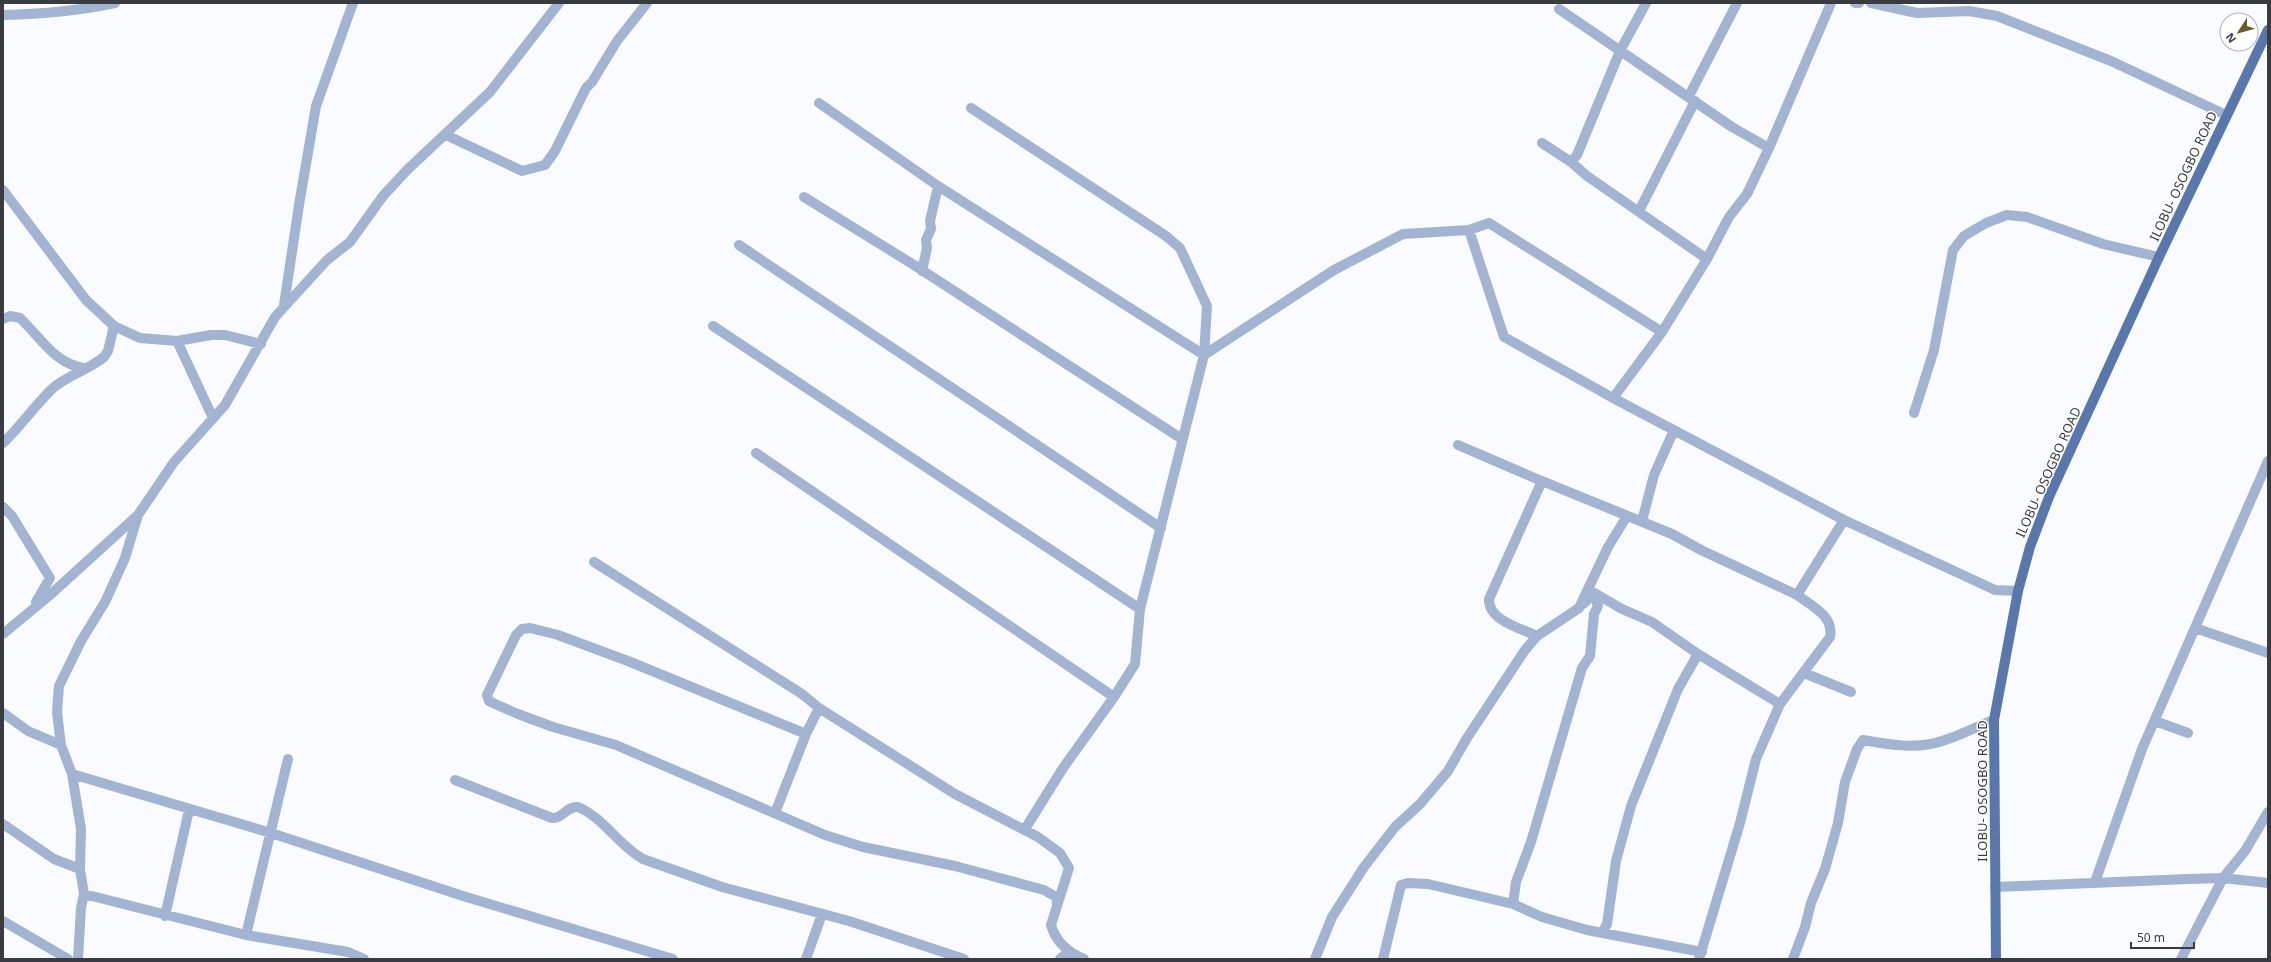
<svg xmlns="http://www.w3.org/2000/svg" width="2271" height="962" viewBox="0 0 2271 962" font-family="'Noto Sans',sans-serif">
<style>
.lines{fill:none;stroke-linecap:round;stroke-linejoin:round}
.minor{stroke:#a3b4d2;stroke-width:10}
.primary{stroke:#5a77ab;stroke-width:10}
.labels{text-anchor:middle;stroke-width:3;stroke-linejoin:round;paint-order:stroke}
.street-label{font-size:13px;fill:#383b40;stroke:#fff}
</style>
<rect width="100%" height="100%" fill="#fafbfe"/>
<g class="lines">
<!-- minor -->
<path class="minor" d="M 1646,3 L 1620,51 L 1577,155 L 1571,162 L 1587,176 L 1707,259
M 1831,3 L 1769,148 L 1747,194 L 1729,217 L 1707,259 L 1662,332 L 1613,398 L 1844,520 L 1995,590 L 2018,591
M 1855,3 L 1859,3
M 1871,3 L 1917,13 L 1969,11 L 1997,16 L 2111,61 L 2226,115
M 1559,9 L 1732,127 L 1769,148
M 3,15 C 41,14 78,11 115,3
M 1689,96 L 1737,3
M 819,103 L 938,186 L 1204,355
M 971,108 L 1166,236 L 1180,248 L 1207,306 L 1204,355 L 1140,609 L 1135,664 L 1114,697 L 1063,768 L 1025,829
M 446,135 L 522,171 L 545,165 L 555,151 L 586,88 L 592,82 L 617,41 L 647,3
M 1542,143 L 1571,162
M 3,190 L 86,300 L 114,326 L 140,338 L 177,341 L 211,335 L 225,335 L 261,344
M 804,197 L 914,265 L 1182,439
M 1639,211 L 1695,101
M 1469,230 L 1504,337 L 1613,398
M 739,245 L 1161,528
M 922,271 L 927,248 L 926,240 L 931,229 L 930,221 L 938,186
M 284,305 L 299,205 L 316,106 L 353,3
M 3,319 L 10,316 L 20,318 C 41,338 55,364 84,368
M 713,326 L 1140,609
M 177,341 L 213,418
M 1204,355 L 1334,270 L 1403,234 L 1469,230 L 1489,223 L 1662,332
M 1914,413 L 1934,350 L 1953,250 L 1964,236 L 1986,223 L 2007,215 L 2027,217 L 2103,244 L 2159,257
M 3,443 C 21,426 35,405 53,388 C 68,375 88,370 104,357 L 108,351 L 114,326
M 1458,445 L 1537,479 L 1672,534 L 1701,550 L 1797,595
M 756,453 L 1114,697
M 3,507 L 12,516 L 50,578 L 36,602
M 1642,521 L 1654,475 L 1674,430
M 594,562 L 802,694 L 819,708 L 955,794 L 1038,837 L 1060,853 L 1069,868 L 1051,925 C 1056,942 1069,953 1084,959
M 1591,591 L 1622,609 L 1652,622 L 1698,654 L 1780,704
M 2195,628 L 2268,653
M 3,634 L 50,595 L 138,515 L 174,462 L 225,405 L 275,317 L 327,260 L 350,242 L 383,196 L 407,170 L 490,92 L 559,3
M 1537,636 C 1520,628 1488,620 1489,599 L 1542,481
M 1804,673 L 1851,692
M 3,713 L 28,731 L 61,745
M 2155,721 L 2188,733
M 806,734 L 628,661 L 558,635 L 530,628 L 522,629 L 516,635 L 487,695 L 489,701 L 495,704 L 518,714 L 553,727 L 616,745 L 825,835 L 863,847 L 955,866 L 1044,890 L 1056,897 L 1057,904
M 72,774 L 271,833 L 463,896 L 673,959
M 455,780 L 552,818 C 563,819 566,806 578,807 C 604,818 619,846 643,859 L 722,887 L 849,921 L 964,959
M 775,813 L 806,734 L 819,708
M 3,824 L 54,859 L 80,869
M 2095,882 L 2142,749 L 2268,461
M 1995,887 L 2188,879 L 2223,878 L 2268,883
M 84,894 L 246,935 L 348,952 L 364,959
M 1513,904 L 1516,882 L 1531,842 L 1582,668 L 1590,656 L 1594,614 L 1598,606 L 1594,594 L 1583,604
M 165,916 L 189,810
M 3,921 L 68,959
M 1602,933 L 1607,924 L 1616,861 L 1631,806 L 1678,689 L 1698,654
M 246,935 L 288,759
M 78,959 L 81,908 L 84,894 L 80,869 L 81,829 L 72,774 L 61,745 L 57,712 L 59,686 L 81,641 L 105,602 L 125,558 L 138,515
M 806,959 L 822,914
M 1060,959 L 1070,951
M 1315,959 L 1332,917 L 1364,867 L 1395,827 L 1420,804 L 1448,771 L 1467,738 L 1525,650 L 1537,636 L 1579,608 L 1608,547 L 1627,516
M 1383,959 L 1401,885 L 1408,883 L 1428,884 L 1513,904 L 1542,917 L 1587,930 L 1702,952
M 1699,959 L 1740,823 L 1756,759 L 1780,704 L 1830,637 C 1834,616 1812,606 1797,595 L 1844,520
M 1793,959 L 1805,927 L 1811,903 L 1825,869 L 1838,823 L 1845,782 L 1857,749 L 1863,740 C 1890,745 1919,750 1945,740 C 1962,735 1977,726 1994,720
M 2181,959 L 2223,878 L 2245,851 L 2268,812"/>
<!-- primary -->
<path class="primary" d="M 1996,959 L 1994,720 L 2018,591 L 2030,547 L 2049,497 L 2159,257 L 2268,30"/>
</g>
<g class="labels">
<!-- street labels -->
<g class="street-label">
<text transform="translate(2183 176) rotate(-65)" y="5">ILOBU- OSOGBO ROAD</text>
<text transform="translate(2048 472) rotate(-66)" y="5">ILOBU- OSOGBO ROAD</text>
<text transform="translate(1982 791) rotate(-90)" y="5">ILOBU- OSOGBO ROAD</text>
</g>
</g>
<!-- border -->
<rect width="2271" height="962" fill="none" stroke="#383b40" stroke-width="8"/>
<!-- north arrow -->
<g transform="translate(2239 32) rotate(234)"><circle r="19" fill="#ffffff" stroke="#afb1b3"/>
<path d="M0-3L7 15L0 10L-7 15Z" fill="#6c5927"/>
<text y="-6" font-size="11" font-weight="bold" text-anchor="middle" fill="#383b40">N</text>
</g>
<!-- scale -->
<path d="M2131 942v6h63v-6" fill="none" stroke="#383b40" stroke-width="2"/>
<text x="2137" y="942" font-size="12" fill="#383b40" stroke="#ffffff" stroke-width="3" paint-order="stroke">50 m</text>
</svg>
